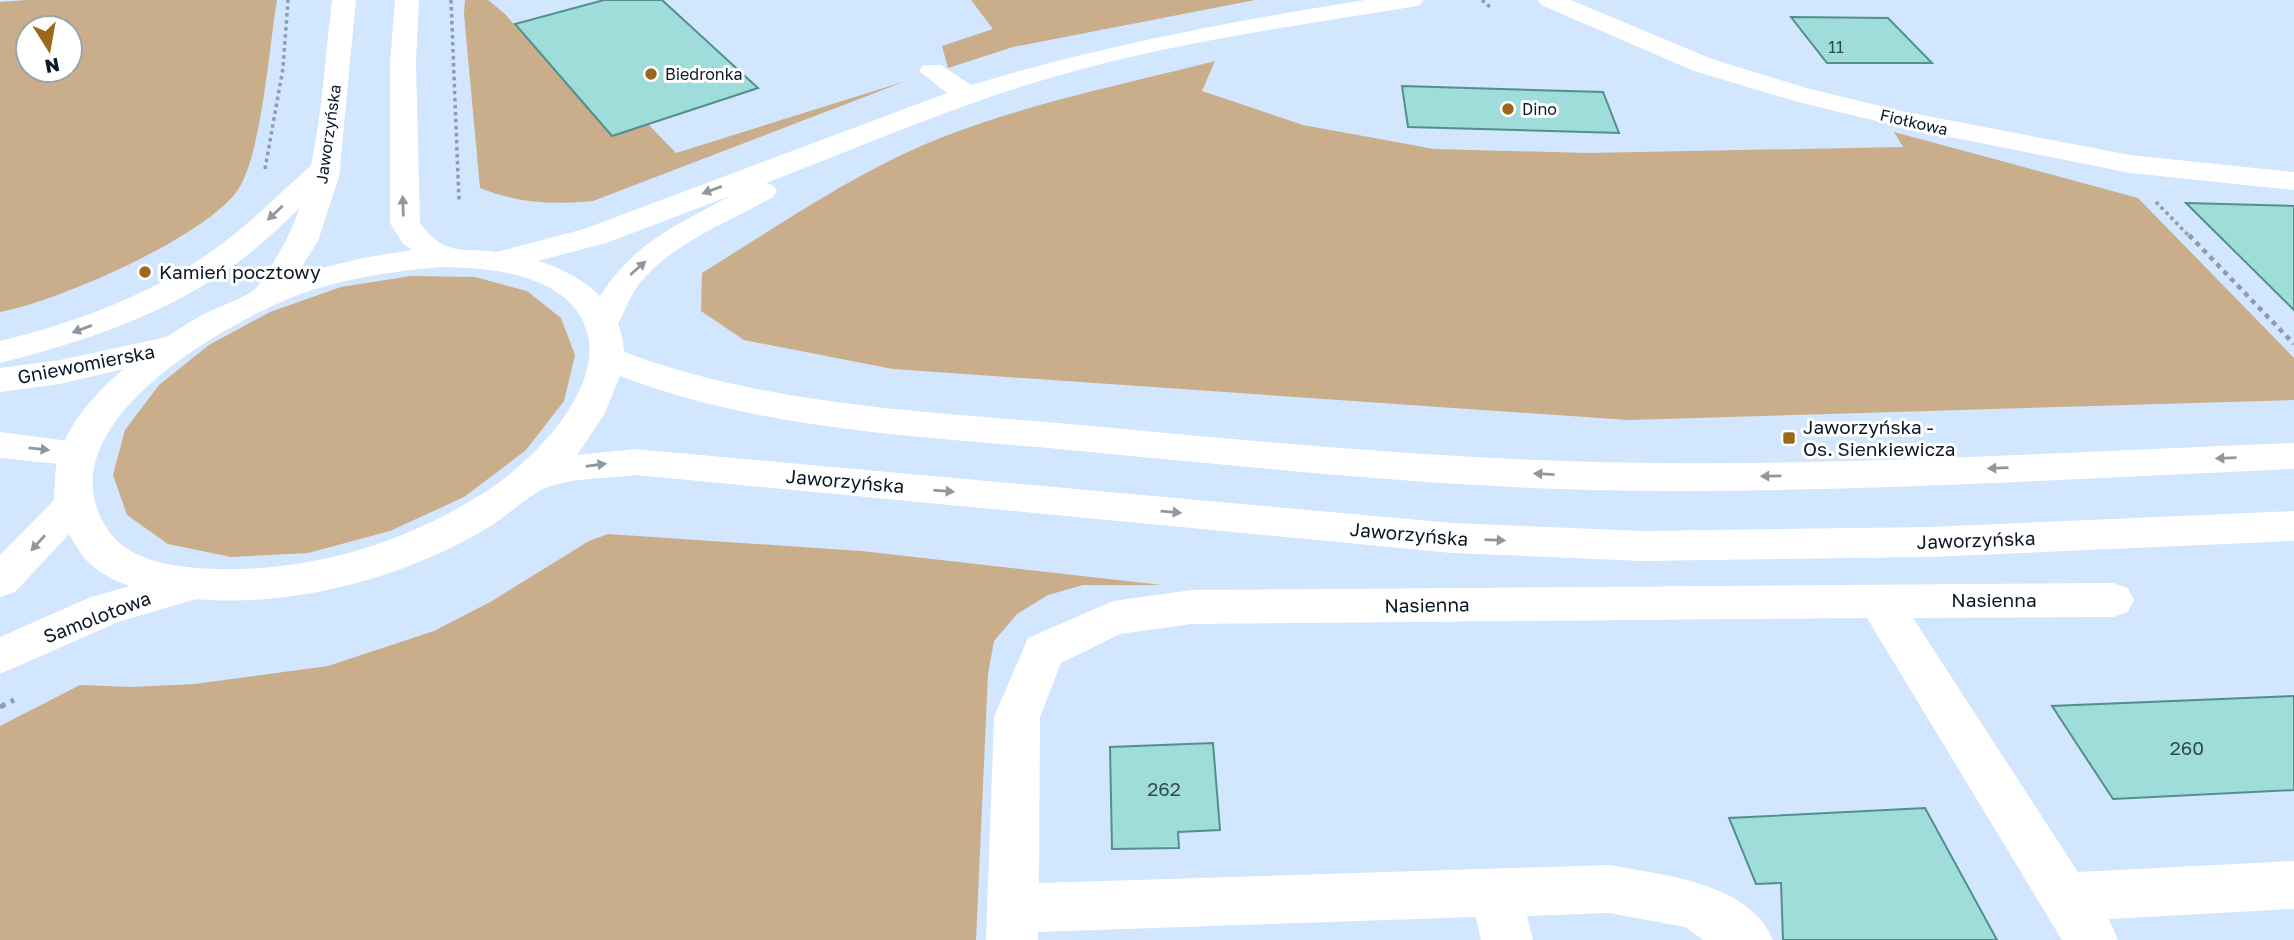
<svg xmlns="http://www.w3.org/2000/svg" width="2294" height="940" viewBox="0 0 2294 940" font-family="'Golos Text',sans-serif">
<style>
.green{fill:#caad8a;fill-rule:evenodd}
.building{fill:#9fddda;stroke:#53908d;stroke-width:2}
.lines{fill:none;stroke-linecap:round;stroke-linejoin:round}
.path-far2{stroke:#8c9db1;stroke-width:3.5;stroke-dasharray:3.5 3.5;stroke-linecap:butt}
.path-far1{stroke:#8c9db1;stroke-width:4.5;stroke-dasharray:5 5;stroke-linecap:butt}
.path{stroke:#8c9db1;stroke-width:5;stroke-dasharray:6 6;stroke-linecap:butt}
.minor{fill:#fff;fill-rule:evenodd}
.major{fill:#fff;fill-rule:evenodd}
.oneway{fill:#92979d}
.poi-dot{fill:#9b681d;stroke:#fff;stroke-width:2.5}
.labels{text-anchor:middle;stroke-width:6;stroke-linejoin:round;paint-order:stroke}
.number-label{font-size:16px;fill:#314952}
.far-poi-label{font-size:16px;fill:#0c1825;stroke:#fff;text-anchor:start}
.far-street-label{font-size:16px;fill:#0c1825;stroke:#fff}
.poi-label{font-size:19px;fill:#0c1825;stroke:#fff;text-anchor:start}
.street-label{font-size:19px;fill:#0c1825;stroke:#fff}
.near-number-label{font-size:19px;fill:#314952}
</style>
<rect width="100%" height="100%" fill="#d2e6fd"/>
<!-- green -->
<path class="green" d="M 27,0 L 277,0 C 269,47 262,151 239,188 C 209,236 56,302 0,312 L 0,2 ZM 28,28 L 70,28 L 70,70 L 28,70 Z
M 465,0 L 488,0 L 505,14 L 612,135 L 648,124 L 676,153 L 906,81 L 593,201 C 553,205 517,203 480,188 L 464,14 Z
M 971,0 L 1255,0 L 1013,47 L 948,68 L 942,46 L 993,29 Z
M 1215,61 L 1202,91 L 1303,125 L 1434,149 L 1588,153 L 1903,147 L 1894,132 L 2138,198 L 2294,358 L 2294,400 L 1628,420 L 893,369 L 744,340 L 701,311 L 702,273 C 780,225 858,170 943,137 C 1030,103 1125,84 1215,61 Z
M 411,276 L 475,277 L 527,291 L 561,318 L 575,355 L 564,401 L 526,450 L 464,497 L 390,531 L 308,553 L 231,557 L 168,544 L 127,515 L 113,475 L 125,430 L 159,385 L 209,345 L 270,312 L 341,287 Z
M 608,534 L 861,551 L 1162,585 L 1083,585 L 1048,595 L 1017,614 L 994,641 L 988,674 L 976,940 L 0,940 L 0,726 L 80,685 L 132,687 L 195,684 L 328,666 L 434,631 L 492,601 L 589,541 Z"/>
<!-- building -->
<path class="building" d="M 604,0 L 662,0 L 758,88 L 612,136 L 515,24 Z
M 1791,17 L 1888,18 L 1932,63 L 1827,63 Z
M 1402,86 L 1603,92 L 1619,133 L 1408,127 Z
M 2186,203 L 2294,206 L 2294,310 Z
M 2294,696 L 2294,790 L 2113,799 L 2052,706 Z
M 1213,743 L 1220,830 L 1178,832 L 1179,848 L 1112,849 L 1110,747 Z
M 1925,808 L 1997,940 L 1783,940 L 1781,883 L 1756,884 L 1729,818 Z"/>
<g class="lines">
<!-- path-far2 -->
<path class="path-far2" d="M 451,0 L 459,201
M 1482,0 L 1490,7
M 265,169 L 283,68 L 288,0
M 2156,202 L 2190,237"/>
<!-- path-far1 -->
<path class="path-far1" d="M 2189,235 L 2294,344"/>
<!-- path -->
<path class="path" d="M 0,707 L 14,700"/>
<!-- minor -->
<path class="minor" d="M 1365,0 L 1423,0 L 1420,5 L 1411,7 C 1290,27 1168,43 1050,78 C 953,106 860,147 766,183 L 773,185 L 777,191 L 773,197 C 728,222 672,243 639,284 C 628,299 623,317 613,333 L 601,336 L 589,333 L 584,325 C 620,251 661,233 730,196 L 606,243 L 511,268 L 500,271 L 489,268 L 484,261 L 489,254 L 584,229 L 947,93 L 919,71 L 923,65 L 941,65 L 971,85 C 1100,46 1231,21 1365,0 Z
M 1538,0 L 1571,0 L 1712,59 L 1806,88 L 1901,111 L 2130,155 L 2294,172 L 2294,190 L 2130,173 L 1901,127 L 1798,102 L 1694,71 L 1541,5 Z
M 326,158 L 336,161 L 341,167 L 336,173 C 305,202 275,234 241,260 C 169,314 86,341 0,363 L 0,341 C 78,322 154,294 219,246 C 254,220 284,189 316,161 Z
M 171,336 L 183,339 L 188,347 L 183,355 L 60,384 L 0,392 L 0,368 L 60,360 Z
M 0,432 L 92,444 L 98,453 L 92,462 L 79,466 L 0,458 Z
M 74,490 L 88,494 L 94,504 L 88,514 L 15,592 L 0,597 L 0,555 L 60,494 Z
M 195,568 L 210,573 L 216,584 L 210,595 L 118,622 L 0,674 L 0,637 L 91,597 Z
M 2113,583 L 2128,588 L 2134,600 L 2128,612 L 2113,617 L 1913,618 L 2078,872 L 2294,861 L 2294,909 L 2109,919 L 2118,940 L 2062,940 L 1867,618 L 1192,624 L 1120,634 L 1061,663 L 1040,717 L 1039,883 L 1609,865 C 1663,875 1749,882 1773,940 L 1703,940 L 1685,927 L 1609,913 L 1527,916 L 1533,940 L 1481,940 L 1476,917 L 1038,932 L 1038,940 L 986,940 L 994,717 L 1028,638 L 1113,601 L 1192,590 Z"/>
<!-- major -->
<path class="major" d="M 332,0 L 356,0 L 339,177 L 318,241 L 297,274 L 363,258 L 412,250 L 403,244 L 390,223 L 390,63 L 395,0 L 419,0 L 416,63 L 420,223 C 426,232 438,244 449,247 C 462,252 482,249 497,252 C 552,259 622,287 624,352 C 772,407 926,411 1081,425 C 1274,443 1467,462 1661,463 C 1872,465 2083,451 2294,443 L 2294,469 C 2060,479 1826,495 1592,490 C 1417,486 1243,466 1069,450 C 918,436 764,431 620,376 L 604,415 L 577,455 L 635,449 L 1452,523 L 1642,531 L 1930,527 L 2294,511 L 2294,541 L 1930,557 L 1642,561 L 1452,553 L 635,475 C 606,479 568,477 541,490 C 523,500 507,516 489,527 C 423,567 344,592 267,599 C 215,604 108,600 78,549 C 70,536 59,519 55,504 C 53,497 55,487 55,479 C 58,410 142,350 197,318 C 212,309 242,299 254,290 C 263,282 279,253 285,242 C 320,178 323,73 332,0 ZM 441,267 C 481,268 536,271 567,300 C 632,361 541,456 488,490 C 408,542 315,571 219,569 C 182,568 131,564 108,530 C 39,428 221,325 298,295 C 344,278 393,271 441,267 Z"/>
</g>
<!-- one-way arrows -->
<defs><path id="oneway-solid" d="M-6-.8H1V-3.2L6.5 0L1 3.2V.8H-6Z" transform="scale(1.75)"/></defs>
<g class="oneway">
<use href="#oneway-solid" transform="translate(712 190) rotate(160)"/>
<use href="#oneway-solid" transform="translate(403 206) rotate(-92)"/>
<use href="#oneway-solid" transform="translate(275 213) rotate(137)"/>
<use href="#oneway-solid" transform="translate(638 268) rotate(-42)"/>
<use href="#oneway-solid" transform="translate(82 329) rotate(160)"/>
<use href="#oneway-solid" transform="translate(39 449) rotate(6)"/>
<use href="#oneway-solid" transform="translate(2226 458) rotate(178)"/>
<use href="#oneway-solid" transform="translate(596 465) rotate(-8)"/>
<use href="#oneway-solid" transform="translate(1998 468) rotate(178)"/>
<use href="#oneway-solid" transform="translate(1544 474) rotate(-177)"/>
<use href="#oneway-solid" transform="translate(1771 476) rotate(179)"/>
<use href="#oneway-solid" transform="translate(944 491) rotate(5)"/>
<use href="#oneway-solid" transform="translate(1171 512) rotate(5)"/>
<use href="#oneway-solid" transform="translate(1495 540) rotate(2)"/>
<use href="#oneway-solid" transform="translate(38 543) rotate(132)"/>
</g>
<!-- markers -->
<g class="poi-dot">
<circle cx="651" cy="74" r="7"/>
<circle cx="1508" cy="109" r="7"/>
<circle cx="145" cy="272" r="7"/>
<rect x="1782" y="431" width="14" height="14" rx="3.5"/>
</g>
<g class="labels">
<!-- number labels -->
<g class="number-label">
<text x="1836" y="53">11</text>
</g>
<!-- far-poi labels -->
<g class="far-poi-label">
<text x="665" y="80">Biedronka</text>
<text x="1522" y="115">Dino</text>
</g>
<!-- far-street labels -->
<g class="far-street-label">
<text transform="translate(1914 122) rotate(13)" y="6">Fiołkowa</text>
<text transform="translate(328 134) rotate(-82)" y="6">Jaworzyńska</text>
</g>
<!-- poi labels -->
<g class="poi-label">
<text x="159" y="279">Kamień pocztowy</text>
<text x="1803" y="434">Jaworzyńska -<tspan x="1803" dy="22">Os. Sienkiewicza</tspan></text>
</g>
<!-- street labels -->
<g class="street-label">
<text transform="translate(86 364) rotate(-11)" y="7">Gniewomierska</text>
<text transform="translate(845 481) rotate(5)" y="7">Jaworzyńska</text>
<text transform="translate(1409 534) rotate(5)" y="7">Jaworzyńska</text>
<text transform="translate(1976 540) rotate(-2)" y="7">Jaworzyńska</text>
<text x="1994" y="607">Nasienna</text>
<text transform="translate(1427 605) rotate(-1)" y="7">Nasienna</text>
<text transform="translate(97 617) rotate(-21)" y="7">Samolotowa</text>
</g>
<!-- near-number labels -->
<g class="near-number-label">
<text x="2187" y="755">260</text>
<text x="1164" y="796">262</text>
</g>
</g>
<!-- north arrow -->
<g transform="translate(49 49) rotate(169)"><circle r="33" fill="#ffffff" stroke="#9ea3a8" stroke-width="2"/>
<path d="M0-5L12 26L0 18L-12 26Z" fill="#9b681d"/>
<text y="-10" font-size="19" font-weight="bold" text-anchor="middle" fill="#0c1825">N</text>
</g>
</svg>
